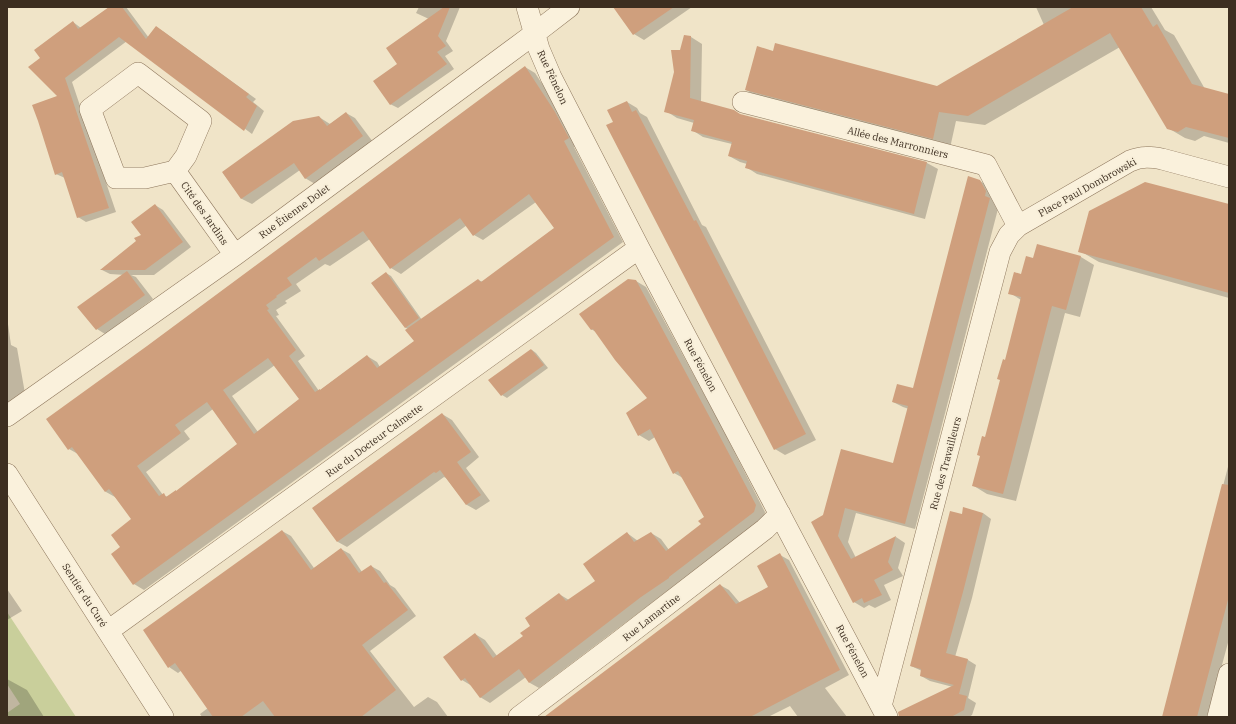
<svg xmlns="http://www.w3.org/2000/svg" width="1236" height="724" viewBox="0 0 1236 724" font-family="'IBM Plex Serif',serif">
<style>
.green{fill:#c9cf9b}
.shadow{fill:#0003;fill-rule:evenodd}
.building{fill:#cf9f7d;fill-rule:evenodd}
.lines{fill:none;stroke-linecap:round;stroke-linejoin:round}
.minor-casing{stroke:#8d765c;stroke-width:22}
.minor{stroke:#faf1dc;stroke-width:21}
.labels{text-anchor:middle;stroke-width:3.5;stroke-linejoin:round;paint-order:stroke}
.street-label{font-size:10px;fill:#3d2e20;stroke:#f7eed8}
</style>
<rect width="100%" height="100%" fill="#f0e4c8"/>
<!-- green -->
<path class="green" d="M 7,612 L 76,717 L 7,717 L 7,713 L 20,704 L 7,684 Z"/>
<!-- shadow -->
<path class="shadow" d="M 110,7 L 126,7 L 149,38 L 156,27 L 164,32 L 256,99 L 253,102 L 264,111 L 252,134 L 127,41 L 72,82 L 116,212 L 86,222 L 78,217 L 65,178 L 56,174 L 58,97 L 41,59 L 73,22 L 81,28 Z
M 419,7 L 460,7 L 446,41 L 453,51 L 445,56 L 454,69 L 398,108 L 390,104 L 399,64 L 429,19 L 416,13 Z
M 615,7 L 692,7 L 644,40 L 634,34 Z
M 1036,7 L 1151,7 L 1165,30 L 1174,35 L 1205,89 L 1229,96 L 1229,143 L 1204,136 L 1195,141 L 1185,138 L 1168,128 L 1120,47 L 985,125 L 956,121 L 950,148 L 763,100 L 746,90 L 773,52 L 938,87 L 1044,25 Z
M 691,37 L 702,44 L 701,102 L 741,115 L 927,163 L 938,169 L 925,219 L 757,174 L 746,167 L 747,164 L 740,162 L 729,156 L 732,144 L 703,137 L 692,130 L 694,123 L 677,118 L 666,111 L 681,51 Z
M 525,67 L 535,73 L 565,118 L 578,144 L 574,147 L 623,242 L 144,590 L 134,584 L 121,547 L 133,519 L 115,497 L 106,492 L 78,454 L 69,449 L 147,347 ZM 536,202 L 555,228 L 483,282 L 478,280 L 422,320 L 391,276 L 386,273 L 373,283 L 406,328 L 409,329 L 415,341 L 380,367 L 377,362 L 367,356 L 319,391 L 298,361 L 305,356 L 276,316 L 279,315 L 276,310 L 287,303 L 285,301 L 301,291 L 296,284 L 325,264 L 330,266 L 370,239 L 391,268 L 401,274 L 467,225 L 474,235 L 483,240 ZM 275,365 L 300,399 L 258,432 L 232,396 ZM 213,409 L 238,444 L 177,492 L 176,491 L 168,497 L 163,495 L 146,472 L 190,439 L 184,431 Z
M 627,102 L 637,108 L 640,113 L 647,117 L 702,225 L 706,227 L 816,440 L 785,455 L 775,449 L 614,122 Z
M 346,113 L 355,118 L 373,142 L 315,184 L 305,178 L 300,170 L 252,204 L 242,199 L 223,173 L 319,117 L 330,124 Z
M 980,181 L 990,187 L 999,205 L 915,529 L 856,513 L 848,542 L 856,558 L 896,537 L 905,543 L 898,568 L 903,576 L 884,585 L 891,600 L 875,608 L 869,605 L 864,608 L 854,602 L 824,516 L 894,465 L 909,409 L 903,407 L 893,402 L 914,389 Z
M 155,205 L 163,210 L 191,247 L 154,275 L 131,275 L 136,277 L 153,299 L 105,334 L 97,329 L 125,275 L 110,274 L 102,270 L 138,241 L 142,235 Z
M 1229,206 L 1229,298 L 1099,262 L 1080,251 Z
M 1081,257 L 1094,265 L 1080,317 L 1065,313 L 1016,501 L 987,494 L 974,486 L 1021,300 L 1010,293 L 1034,259 Z
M 636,281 L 646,287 L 718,420 L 765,512 L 764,518 L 539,688 L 530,683 L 526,677 L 490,703 L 480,697 L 472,686 L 462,680 L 475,634 L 485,640 L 497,656 L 524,637 L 559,594 L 569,600 L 597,581 L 627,533 L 638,541 L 651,533 L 661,539 L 669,550 L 703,524 L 705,517 L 683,478 L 674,473 L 655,437 L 649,441 L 639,435 L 648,398 L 596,332 L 591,329 Z
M 7,317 L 11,345 L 17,348 L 26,399 L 7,412 Z
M 532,350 L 536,353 L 548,368 L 507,398 L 502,395 Z
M 442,414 L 452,420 L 479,457 L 466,468 L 490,501 L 476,510 L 467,505 L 446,478 L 444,477 L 347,547 L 338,542 L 313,508 Z
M 1229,463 L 1229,639 L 1208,717 L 1163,717 Z
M 983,513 L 991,519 L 972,598 L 955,657 L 968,660 L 976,665 L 968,698 L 976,703 L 972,715 L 969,717 L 906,717 L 953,687 L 930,681 L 921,676 L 922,671 L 911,666 L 963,515 Z
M 282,531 L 291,536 L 314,568 L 341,549 L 350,554 L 362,572 L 371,566 L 380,571 L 390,585 L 395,588 L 416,616 L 370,651 L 414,707 L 428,697 L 437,702 L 448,717 L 202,717 L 200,714 L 208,708 L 182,670 L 178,673 L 169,667 Z
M 780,555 L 789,560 L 849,675 L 825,688 L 847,717 L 798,717 L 790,706 L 768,717 L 546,717 L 720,585 L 729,590 L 740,603 L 769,587 Z
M 7,589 L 22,611 L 7,620 Z
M 7,679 L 27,690 L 44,717 L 7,717 Z"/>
<!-- building -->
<path class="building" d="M 109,7 L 122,7 L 146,39 L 156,26 L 249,94 L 246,97 L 257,106 L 244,131 L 119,37 L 65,78 L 109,208 L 77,218 L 62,172 L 55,175 L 38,121 L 32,105 L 57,96 L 28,67 L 40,58 L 34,50 L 73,21 L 78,29 Z
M 444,7 L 450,7 L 438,36 L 446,46 L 437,52 L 447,64 L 390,105 L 373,81 L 397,64 L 386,48 Z
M 613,7 L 674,7 L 633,35 Z
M 1073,7 L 1141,7 L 1153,27 L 1157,24 L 1192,84 L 1229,94 L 1229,138 L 1186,127 L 1178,132 L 1167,129 L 1110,33 L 968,116 L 939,112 L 933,139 L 745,90 L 757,46 L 773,51 L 775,43 L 937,86 Z
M 684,35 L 691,36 L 690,98 L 734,110 L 740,114 L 927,162 L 914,214 L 745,168 L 747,161 L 728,156 L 732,142 L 691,131 L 694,120 L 664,112 L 674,72 L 671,50 L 680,50 Z
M 525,66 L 555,112 L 569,138 L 564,141 L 614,237 L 133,585 L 111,554 L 120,547 L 111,535 L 131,519 L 109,489 L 105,492 L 72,447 L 68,450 L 46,419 L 147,346 ZM 529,194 L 554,228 L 481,282 L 478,279 L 405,330 L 414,341 L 377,368 L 367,355 L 320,390 L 320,389 L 315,392 L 289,356 L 296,350 L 267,310 L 269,309 L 266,305 L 277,297 L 276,296 L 292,285 L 287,278 L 316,257 L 319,261 L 363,231 L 390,269 L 460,218 L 473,236 ZM 268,358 L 299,399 L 254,434 L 223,390 ZM 207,402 L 237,444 L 176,491 L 176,490 L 166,497 L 164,493 L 159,496 L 137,466 L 181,433 L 175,425 Z
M 627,101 L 632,112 L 636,110 L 694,221 L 696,220 L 806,434 L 774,450 L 606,125 L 613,122 L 607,110 Z
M 346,112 L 363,136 L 305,179 L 294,163 L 241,199 L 222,172 L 293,121 L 319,116 L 327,126 Z
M 968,176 L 980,180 L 986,191 L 985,196 L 990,198 L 905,524 L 845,508 L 838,536 L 851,559 L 896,536 L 888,562 L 893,570 L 874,580 L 882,595 L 864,603 L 862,598 L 853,603 L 811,522 L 823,515 L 841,449 L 893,463 L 908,406 L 892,402 L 897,384 L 913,388 Z
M 1145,182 L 1229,204 L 1229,293 L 1078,252 L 1089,211 Z
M 155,204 L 183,242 L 145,270 L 100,270 L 136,241 L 134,238 L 141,235 L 131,222 Z
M 1037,244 L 1081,256 L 1066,310 L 1052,306 L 1003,494 L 972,486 L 980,456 L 977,455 L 982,436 L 985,437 L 1000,380 L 997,379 L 1003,359 L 1005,360 L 1021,297 L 1008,294 L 1014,272 L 1021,274 L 1026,256 L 1033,258 Z
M 127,271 L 145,295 L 96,330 L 77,307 Z
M 386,272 L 419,318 L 405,328 L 371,283 Z
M 628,279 L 636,280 L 708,414 L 756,505 L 754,512 L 669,577 L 669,578 L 641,597 L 529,683 L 519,669 L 480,698 L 465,678 L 461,681 L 443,657 L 475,633 L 493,658 L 523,636 L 520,633 L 530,626 L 525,618 L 559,593 L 566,601 L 595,581 L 583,564 L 627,532 L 634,542 L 651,532 L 666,551 L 701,524 L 698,521 L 704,517 L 678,471 L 673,474 L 650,429 L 638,436 L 626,413 L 647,398 L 615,360 L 593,329 L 591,330 L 579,314 Z
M 531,349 L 544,365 L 501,396 L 488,380 Z
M 442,413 L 471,452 L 457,462 L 481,495 L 466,505 L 440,470 L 436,473 L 434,472 L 337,542 L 312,508 Z
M 1222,484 L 1229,485 L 1229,596 L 1197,717 L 1162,717 Z
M 963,507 L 983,513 L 963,592 L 946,653 L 968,659 L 959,694 L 967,696 L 964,710 L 951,717 L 899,717 L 898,712 L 954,685 L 920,676 L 921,669 L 910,666 L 950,511 L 962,514 Z
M 282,530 L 311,570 L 341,548 L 359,573 L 371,565 L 384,583 L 386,582 L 408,610 L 362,645 L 396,690 L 361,717 L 275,717 L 263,701 L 241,717 L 213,717 L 175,663 L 168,668 L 143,630 Z
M 780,553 L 840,670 L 750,717 L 544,717 L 720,584 L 736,604 L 768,587 L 757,566 Z"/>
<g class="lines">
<!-- minor casing -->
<g class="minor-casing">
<path id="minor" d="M 527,7 L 539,49 L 551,77 L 639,248 L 887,717
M 138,73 L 201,121 L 186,156 L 175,171 L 145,178 L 116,178 L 90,109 Z
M 743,102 L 986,165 L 1018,226
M 175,171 L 235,255
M 7,416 L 235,255 L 534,34 L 569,7
M 7,474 L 163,717
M 108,631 L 639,248
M 881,706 L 1000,252 L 1009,235 L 1018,226 L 1130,161 C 1142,156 1151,157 1162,159 L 1229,177
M 519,717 L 616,644 L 765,529 L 780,514
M 1218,717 L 1229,674"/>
</g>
<!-- minor -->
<use href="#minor" class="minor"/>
</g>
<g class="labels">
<!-- street labels -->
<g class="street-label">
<text transform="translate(553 77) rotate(65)" y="4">Rue Fénelon</text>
<text transform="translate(898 142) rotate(14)" y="4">Allée des Marronniers</text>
<text transform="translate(1087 187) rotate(-29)" y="4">Place Paul Dombrowski</text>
<text transform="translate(294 211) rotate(-36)" y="4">Rue Étienne Dolet</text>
<text transform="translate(205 213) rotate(55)" y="4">Cité des Jardins</text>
<text transform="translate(701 365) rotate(62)" y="4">Rue Fénelon</text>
<text transform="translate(374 440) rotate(-36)" y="4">Rue du Docteur Calmette</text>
<text transform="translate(945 463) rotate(-75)" y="4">Rue des Travailleurs</text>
<text transform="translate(85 595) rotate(57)" y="4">Sentier du Curé</text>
<text transform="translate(651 617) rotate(-38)" y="4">Rue Lamartine</text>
<text transform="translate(853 651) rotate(62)" y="4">Rue Fénelon</text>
</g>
</g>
<!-- border -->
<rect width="1236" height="724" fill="none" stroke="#3d2e20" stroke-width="16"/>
</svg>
